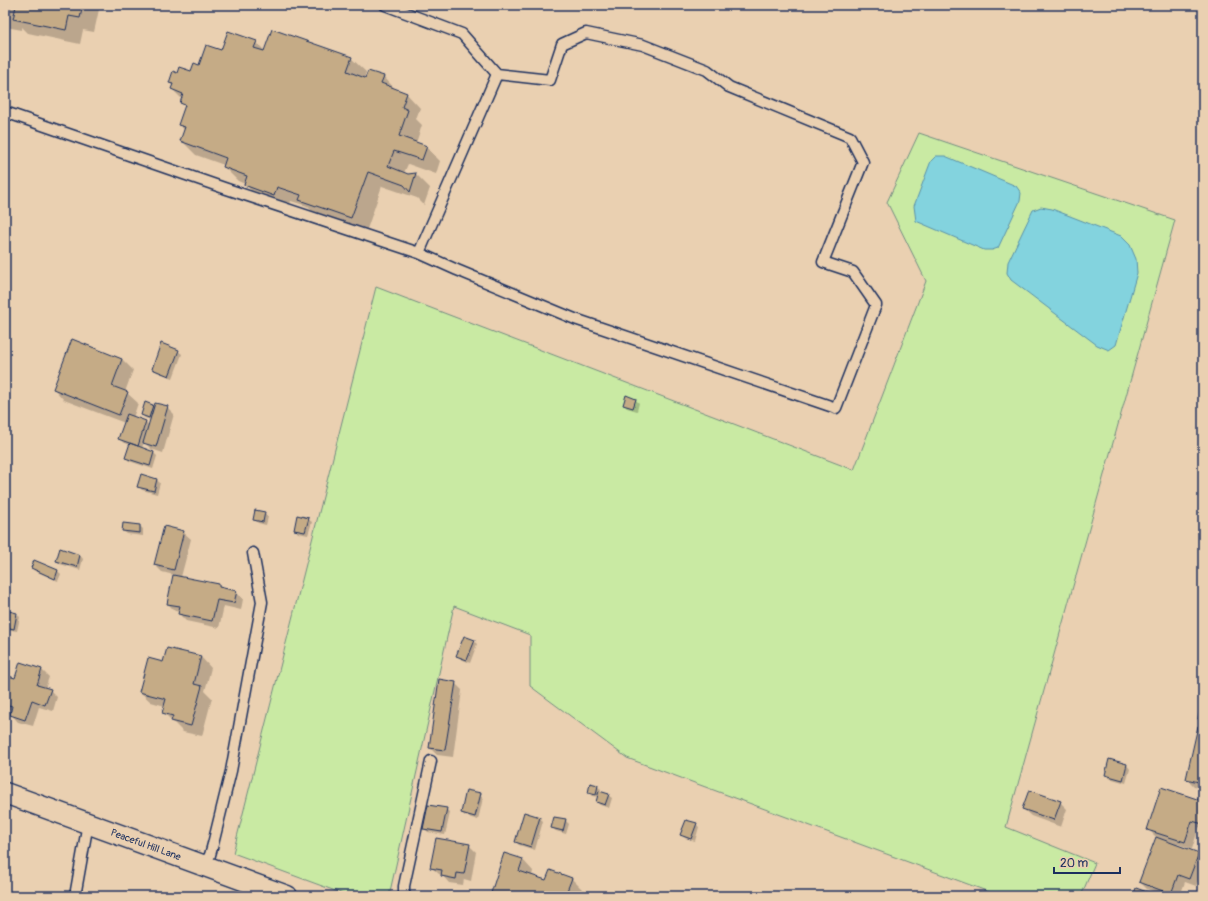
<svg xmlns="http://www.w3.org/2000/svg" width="1208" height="901" viewBox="0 0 1208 901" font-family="Pangolin,sans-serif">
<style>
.green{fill:#c9eaa3;stroke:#728c80}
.water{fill:#83d3de;stroke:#5991ab}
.shadow{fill:#0003}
.building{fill:#c5ab86;stroke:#1b2f5e}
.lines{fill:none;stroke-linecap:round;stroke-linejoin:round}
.service-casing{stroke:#1b2f5e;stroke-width:13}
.minor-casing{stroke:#1b2f5e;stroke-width:23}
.service{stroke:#ead0b1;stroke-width:10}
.minor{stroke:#ead0b1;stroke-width:20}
.labels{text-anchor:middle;stroke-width:4;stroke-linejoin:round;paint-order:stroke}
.street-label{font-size:10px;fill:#1b2f5e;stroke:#ead0b1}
</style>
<rect width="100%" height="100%" fill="#ead0b1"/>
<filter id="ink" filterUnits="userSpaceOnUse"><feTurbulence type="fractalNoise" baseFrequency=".025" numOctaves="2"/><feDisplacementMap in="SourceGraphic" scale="8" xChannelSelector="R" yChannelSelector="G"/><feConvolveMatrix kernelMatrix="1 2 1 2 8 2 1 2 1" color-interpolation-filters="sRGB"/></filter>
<g filter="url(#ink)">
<!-- green -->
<path class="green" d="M 919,133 L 1175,220 L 1006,827 L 1095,863 L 1081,896 L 1000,896 L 627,758 L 530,686 L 530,635 L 454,606 L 389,896 L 349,896 L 233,853 L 376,287 L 854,470 L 926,281 L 887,202 Z"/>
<!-- water -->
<path class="water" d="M 936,156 L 945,156 L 1016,186 L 1021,193 L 1020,201 L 998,248 L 992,250 L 984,250 L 916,221 L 914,206 L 931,161 Z
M 1041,207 L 1052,209 L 1121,236 L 1130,245 L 1136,259 L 1137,273 L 1116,345 L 1109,350 L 1097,345 L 1011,280 L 1007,273 L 1008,262 L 1033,210 Z"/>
<!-- shadow -->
<path class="shadow" d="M 5,5 L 100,5 L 94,32 L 83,30 L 80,44 L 28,33 L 22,27 L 22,30 L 6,27 Z
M 256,42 L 265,51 L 351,58 L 366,72 L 364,78 L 366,79 L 368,72 L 384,77 L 396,90 L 406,93 L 420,108 L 416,119 L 422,125 L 416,143 L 426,147 L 440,161 L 436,174 L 408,164 L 404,173 L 408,175 L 416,174 L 430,188 L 424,205 L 417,198 L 382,186 L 366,232 L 315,214 L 307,206 L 291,201 L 288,209 L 259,199 L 245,184 L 238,181 L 224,167 L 224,165 L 196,155 L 182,141 L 185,131 L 179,124 L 185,107 L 181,103 L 182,99 L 172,89 L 173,86 L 170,83 L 177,74 L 192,73 L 200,66 L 222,51 Z
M 72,341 L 122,359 L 133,370 L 125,392 L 127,393 L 138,403 L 133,418 L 146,422 L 149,426 L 151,420 L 145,418 L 142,415 L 153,405 L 155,407 L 167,407 L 174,414 L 163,453 L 151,449 L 144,442 L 142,448 L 154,453 L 157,456 L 153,469 L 129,461 L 126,457 L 130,445 L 123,442 L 119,439 L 125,423 L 64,400 L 54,389 Z
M 178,351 L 182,354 L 173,378 L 157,372 L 153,369 Z
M 627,396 L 636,400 L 639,403 L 637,411 L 627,408 L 624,405 Z
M 141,475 L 157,480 L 160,483 L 157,494 L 142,490 L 139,486 Z
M 264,513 L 268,517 L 266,525 L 258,523 L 254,519 Z
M 308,519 L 312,522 L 308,535 L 298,533 L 295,529 Z
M 140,526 L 143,529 L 143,536 L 127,534 L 123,531 Z
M 183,532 L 191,539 L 181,577 L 219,585 L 222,589 L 236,592 L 243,599 L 241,610 L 224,606 L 219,628 L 186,621 L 179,614 L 180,612 L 175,611 L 168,604 L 174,575 L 162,572 L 155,565 Z
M 80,555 L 83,559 L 80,570 L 60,564 L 57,561 Z
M 35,561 L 58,571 L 61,574 L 58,581 L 35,571 L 32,568 Z
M 5,611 L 16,614 L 20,617 L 17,631 L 5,629 Z
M 474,641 L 477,644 L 470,663 L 461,659 L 457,656 Z
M 201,657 L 211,668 L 205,691 L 212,698 L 202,736 L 183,732 L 163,712 L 165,706 L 151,702 L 140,692 L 164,663 Z
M 21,663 L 42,670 L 49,677 L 45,689 L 50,690 L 57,697 L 53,711 L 39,707 L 33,726 L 18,722 L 11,714 L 12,710 L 5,708 L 5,676 L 16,679 Z
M 455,683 L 462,690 L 453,757 L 437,755 L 430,748 Z
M 1203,728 L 1203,788 L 1194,786 L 1187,779 Z
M 1110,760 L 1127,765 L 1130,769 L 1126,783 L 1109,778 L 1106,774 Z
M 597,786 L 601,789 L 600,792 L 608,795 L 612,798 L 609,808 L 600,805 L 597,802 L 598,797 L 592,796 L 589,793 Z
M 480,794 L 483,798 L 478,820 L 465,816 L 462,813 Z
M 1060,802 L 1067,809 L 1061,827 L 1031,816 L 1023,809 Z
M 1203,802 L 1203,829 L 1199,827 L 1192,849 L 1178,844 L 1177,846 L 1199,854 L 1203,859 L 1203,868 L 1196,886 L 1185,882 L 1180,896 L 1166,896 L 1147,889 L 1140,882 L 1157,838 L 1149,830 Z
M 446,809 L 450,813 L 445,835 L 428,832 L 424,828 Z
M 540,818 L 543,821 L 535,850 L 519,845 L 516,842 Z
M 565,820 L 569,824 L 566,834 L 556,831 L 552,828 Z
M 696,824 L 699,827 L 695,841 L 685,838 L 682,835 Z
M 469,845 L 476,852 L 471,881 L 464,879 L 463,885 L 449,883 L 442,875 L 439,874 L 431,867 Z
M 505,854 L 523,860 L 533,871 L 532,876 L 547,881 L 571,878 L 582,889 L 580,896 L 491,896 Z"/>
<!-- building -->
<path class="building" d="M 5,5 L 10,5 L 8,16 L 5,16 Z
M 12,5 L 83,5 L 80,18 L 69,16 L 66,30 L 13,19 L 16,6 Z
M 272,29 L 352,57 L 347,71 L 365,78 L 368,71 L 384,76 L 381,83 L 407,93 L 402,107 L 408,110 L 399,136 L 427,146 L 422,160 L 394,151 L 388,166 L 408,174 L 416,173 L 410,192 L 404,185 L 368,172 L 351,218 L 299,200 L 301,195 L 277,187 L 274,196 L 244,185 L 247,176 L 223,167 L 226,158 L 180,141 L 185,127 L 178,125 L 185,105 L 180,103 L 183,94 L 171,89 L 173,84 L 169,83 L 173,71 L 177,73 L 179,67 L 191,71 L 194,63 L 199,65 L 206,45 L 221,50 L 228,31 L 257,41 L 254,48 L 264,51 Z
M 72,339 L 122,359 L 112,386 L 128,392 L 119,415 L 53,389 Z
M 161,343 L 179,350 L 169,376 L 152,369 Z
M 626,395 L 636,399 L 633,408 L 623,405 Z
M 145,402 L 153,405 L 149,418 L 141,415 Z
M 155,403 L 168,406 L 156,447 L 143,443 Z
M 127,414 L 146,421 L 138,446 L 118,439 Z
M 130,443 L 154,452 L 150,466 L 125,458 Z
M 141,474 L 157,479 L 154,491 L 137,487 Z
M 255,510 L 265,512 L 263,522 L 253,520 Z
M 297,515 L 309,518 L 305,532 L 294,530 Z
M 123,523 L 140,525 L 140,533 L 122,531 Z
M 164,526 L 184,531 L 174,570 L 154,565 Z
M 60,548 L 80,555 L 77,567 L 56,561 Z
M 34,560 L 58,570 L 55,579 L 31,568 Z
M 173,575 L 219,584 L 219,587 L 237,591 L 234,603 L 217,600 L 212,621 L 178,614 L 180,606 L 167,604 Z
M 5,610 L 17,613 L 14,629 L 5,627 Z
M 464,636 L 475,640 L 467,660 L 456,656 Z
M 167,648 L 201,656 L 194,684 L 202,686 L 191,726 L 171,721 L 173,716 L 162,713 L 166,699 L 139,692 L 148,658 L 163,662 Z
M 20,662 L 42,669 L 37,685 L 51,689 L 45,705 L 32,700 L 25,720 L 10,715 L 12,706 L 5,704 L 5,675 L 15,678 Z
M 439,679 L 456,682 L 445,750 L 429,748 Z
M 1203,699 L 1203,720 L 1198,719 Z
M 1198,726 L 1203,727 L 1203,783 L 1186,779 Z
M 1109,759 L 1127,764 L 1123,780 L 1105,775 Z
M 590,783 L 598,785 L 596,795 L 588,793 Z
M 1161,787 L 1203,801 L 1203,824 L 1192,821 L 1185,842 L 1147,830 Z
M 466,790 L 481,793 L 475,817 L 461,813 Z
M 1029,790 L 1061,801 L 1054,820 L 1022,809 Z
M 599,791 L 609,794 L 605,805 L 596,802 Z
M 428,805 L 447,808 L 442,832 L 423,829 Z
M 524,812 L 540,817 L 531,847 L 515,842 Z
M 554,817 L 566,819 L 563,831 L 551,828 Z
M 686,820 L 697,823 L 691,839 L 680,835 Z
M 1156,837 L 1199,853 L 1189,879 L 1178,875 L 1171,894 L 1139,882 Z
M 436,838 L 470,844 L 464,874 L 457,873 L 456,879 L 441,876 L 442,870 L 430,868 Z
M 504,853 L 523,859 L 519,871 L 546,880 L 550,870 L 572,878 L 565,896 L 490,896 Z
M 1136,888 L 1158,896 L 1133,896 Z"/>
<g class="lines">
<!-- service casing -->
<g class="service-casing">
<path id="service" d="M 5,112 L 224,188 L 419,253 L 497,74 L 462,34 L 385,5
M 419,253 L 457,270 L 575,319 L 836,408 L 876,305 L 853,272 L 823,262 L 863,162 L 850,137 L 729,87 L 707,70 L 643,45 L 586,33 L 562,44 L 550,80 L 497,74
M 204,865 L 210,855 L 213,844 L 231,771 L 262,602 L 253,553
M 75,896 L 88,823
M 404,896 L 404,886 L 431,761"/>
</g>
<!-- minor casing -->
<g class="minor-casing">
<path id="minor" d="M 5,793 L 287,896"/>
</g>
<!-- service -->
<use href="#service" class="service"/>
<!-- minor -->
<use href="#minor" class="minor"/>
</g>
</g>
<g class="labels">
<!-- street labels -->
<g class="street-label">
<text transform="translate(146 844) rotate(20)" y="4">Peaceful Hill Lane</text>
</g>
</g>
<!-- margin -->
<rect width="1208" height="901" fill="none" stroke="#ead0b1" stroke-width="20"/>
<rect x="10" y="10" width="1188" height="881" fill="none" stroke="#1b2f5e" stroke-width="1.5" filter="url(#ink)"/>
<!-- scale -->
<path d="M1054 867v6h66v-6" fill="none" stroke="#1b2f5e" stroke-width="2"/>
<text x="1060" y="867" font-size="12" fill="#1b2f5e" stroke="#ead0b1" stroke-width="3" paint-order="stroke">20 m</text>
</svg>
